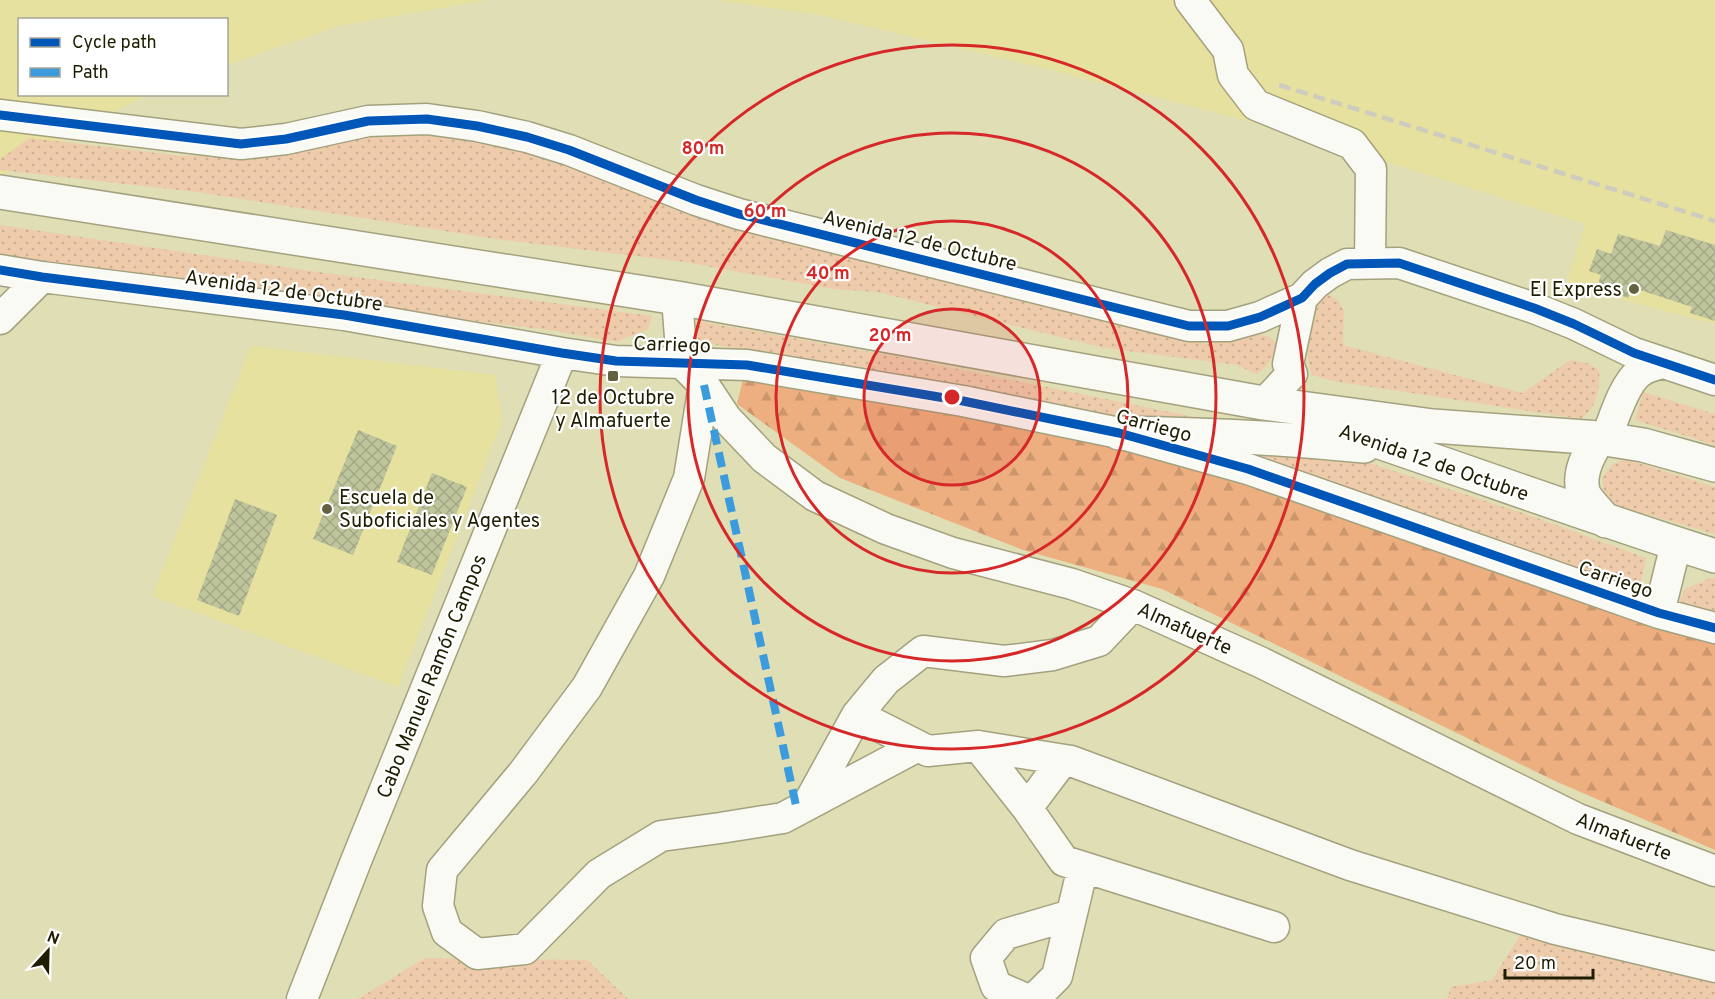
<svg xmlns="http://www.w3.org/2000/svg" width="1715" height="999" viewBox="0 0 1715 999" font-family="Overpass,sans-serif">
<style>
.built{fill:#e6e19f}
.grass{fill:url(#grass-dots)}
.forest{fill:url(#forest-firs)}
.building{fill:url(#building-cross-hatch)}
.lines{fill:none;stroke-linecap:round;stroke-linejoin:round}
.minor-casing{stroke:#a3a17f;stroke-width:33}
.major-casing{stroke:#a3a17f;stroke-width:36}
.minor{stroke:#fafaf4;stroke-width:30}
.major{stroke:#fafaf4;stroke-width:33}
.rail{stroke:#cdccbf;stroke-width:4.5;stroke-dasharray:12 6;stroke-linecap:butt}
.quiet{stroke:#3c9bdc;stroke-width:8;stroke-dasharray:15 8;stroke-linecap:butt}
.cycleway-casing{stroke:#fff;stroke-width:13}
.cycleway{stroke:#0057b8;stroke-width:9}
.ring{fill:none;stroke:#d62828;stroke-width:3}
.poi-dot{fill:#63613f;stroke:#fff;stroke-width:2}
.labels{text-anchor:middle;stroke-width:4.5;stroke-linejoin:round;paint-order:stroke}
.street-label{font-size:20px;fill:#1f1d00;stroke:#fff}
.poi-label{font-size:20px;fill:#1f1d00;stroke:#fff;text-anchor:end}
.centre{fill:#d62828;stroke:#fff;stroke-width:3}
.ring-label{font-size:18px;text-anchor:middle;font-weight:bold;fill:#d62828;stroke:#fff;stroke-width:4.5;stroke-linejoin:round;paint-order:stroke}
</style>
<defs>
<pattern id="grass-dots" width="8" height="8" patternUnits="userSpaceOnUse" patternTransform="scale(1.5)"><rect width="8" height="8" fill="#eeccab"/><path d="M2 2h.1M6 6h.1" fill="none" stroke="#ccaf91" stroke-width="1.8" stroke-linecap="round"/></pattern>
<pattern id="forest-firs" width="22" height="20" patternUnits="userSpaceOnUse" patternTransform="scale(1.5)"><rect width="22" height="20" fill="#edaf7f"/><path d="M5 1l3.5 6h-7zM16 11l3.5 6h-7z" fill="#cb966c"/></pattern>
<pattern id="building-cross-hatch" width="8" height="8" patternUnits="userSpaceOnUse" patternTransform="scale(1.5)"><rect width="8" height="8" fill="#bec49b"/><path d="M0 0l8 8M0 8l8-8" fill="none" stroke="#a3a884"/></pattern>
</defs>
<rect width="100%" height="100%" fill="#e0deb4"/>
<!-- built -->
<path class="built" d="M 0,0 L 488,0 L 342,25 L 227,65 L 226,20 L 20,20 L 20,94 L 146,95 L 24,161 L 0,179 Z
M 717,0 L 1715,0 L 1715,324 L 1566,285 L 1585,224 L 1290,132 L 1047,69 L 820,15 Z
M 251,346 L 495,375 L 502,421 L 398,687 L 152,596 Z"/>
<!-- grass -->
<path class="grass" d="M 408,130 L 459,131 L 831,249 L 1092,319 L 1206,344 L 1255,334 L 1268,336 L 1276,343 C 1276,356 1267,367 1257,374 L 1237,365 L 1105,348 L 877,292 L 833,289 L 685,262 L 496,239 L 197,192 L 0,170 L 0,159 L 30,138 L 182,156 L 231,155 Z
M 0,225 L 318,272 L 652,316 L 648,329 L 617,342 L 549,330 L 109,275 L 30,259 L 0,255 Z
M 1326,293 L 1339,301 L 1344,311 L 1343,345 L 1522,393 L 1570,360 L 1587,363 L 1599,370 C 1600,389 1597,407 1581,419 L 1333,381 L 1312,375 C 1302,344 1308,320 1326,293 Z
M 698,321 L 904,358 L 1204,419 L 1113,423 L 697,341 Z
M 1643,392 L 1715,414 L 1715,445 L 1635,420 Z
M 1189,443 L 1348,456 L 1531,516 L 1646,558 L 1639,590 L 1635,594 Z
M 1625,459 L 1715,487 L 1715,534 L 1616,505 L 1604,495 L 1602,478 L 1612,465 Z
M 1713,577 L 1715,578 L 1715,618 L 1676,607 L 1685,589 Z
M 1523,931 L 1715,980 L 1715,999 L 1447,999 L 1451,987 L 1492,980 Z
M 425,958 L 587,960 L 628,999 L 358,999 Z"/>
<!-- forest -->
<path class="forest" d="M 744,375 L 1130,445 L 1715,638 L 1715,850 L 1555,781 L 1162,589 L 1023,550 L 840,478 L 737,404 Z"/>
<!-- building -->
<path class="building" d="M 1666,230 L 1715,245 L 1715,321 L 1690,313 L 1692,307 L 1631,287 L 1628,298 L 1597,287 L 1601,275 L 1589,271 L 1597,249 L 1611,254 L 1618,234 L 1660,246 Z
M 358,430 L 397,446 L 353,555 L 313,539 Z
M 432,473 L 467,487 L 432,575 L 397,562 Z
M 235,499 L 277,515 L 239,616 L 197,600 Z"/>
<g class="lines">
<!-- minor casing -->
<g class="minor-casing">
<path id="minor" d="M 1190,0 L 1228,50 L 1233,75 L 1256,105 L 1352,144 L 1371,169 L 1370,262
M 0,115 L 241,144 L 286,139 L 368,121 L 427,119 L 477,126 L 527,137 L 569,150 L 696,200 L 739,214 L 1189,326 L 1228,326 L 1260,317 L 1302,298
M 0,270 L 42,277 L 344,315 L 562,353 L 616,361 L 747,365 L 963,401 L 1119,433 L 1248,469 L 1659,613 L 1715,628
M 677,298 L 682,363
M 0,319 L 42,277
M 682,363 L 704,385 L 726,418 L 764,458 L 815,496 L 886,529 L 953,553 L 1072,584 L 1133,605 L 1260,662 L 1578,819 L 1715,871
M 704,385 L 689,478 L 649,576 L 587,687 L 523,773 L 442,870 L 438,906 L 447,932 L 477,954 L 525,949 L 599,874 L 661,836 L 720,828 L 783,818 L 918,746
M 1263,403 C 1274,395 1281,384 1292,374 L 1288,364 L 1302,298 L 1315,284 L 1330,273 L 1347,264 L 1399,263 L 1534,308 L 1574,324 L 1634,353 L 1715,380
M 1606,439 C 1613,421 1624,383 1640,372 C 1646,367 1655,365 1662,363
M 1133,605 L 1099,641 L 1053,655 L 1004,661 L 923,651 L 886,680 L 857,715 L 928,751 L 978,746 L 1071,761 L 1350,865 L 1555,929 L 1715,967
M 1659,613 L 1676,544
M 978,746 L 1027,808 L 1064,861 L 1274,927
M 808,804 L 857,715
M 1027,808 L 1063,760
M 302,999 L 356,861 L 562,353
M 1026,999 L 996,986 L 986,958 L 1006,934 L 1071,915
M 1034,999 L 1057,976 L 1083,867"/>
</g>
<!-- major casing -->
<g class="major-casing">
<path id="major" d="M 0,192 L 677,298 L 1263,403 L 1433,426 L 1599,438
M 1338,428 C 1464,470 1588,516 1715,556
M 1119,433 C 1201,434 1282,438 1364,446
M 1606,521 C 1600,514 1585,499 1583,491 C 1578,472 1589,453 1599,438 L 1643,445 L 1715,465"/>
</g>
<!-- minor -->
<use href="#minor" class="minor"/>
<!-- major -->
<use href="#major" class="major"/>
<!-- rail -->
<path class="rail" d="M 1279,85 L 1715,221"/>
<!-- quiet -->
<path class="quiet" d="M 704,385 L 797,810"/>
<!-- cycleway casing -->
<g class="cycleway-casing">
<path id="cycleway" d="M 0,115 L 241,144 L 286,139 L 368,121 L 427,119 L 477,126 L 527,137 L 569,150 L 696,200 L 739,214 L 1189,326 L 1228,326 L 1260,317 L 1302,298 L 1315,284 L 1330,273 L 1347,264 L 1399,263 L 1534,308 L 1574,324 L 1634,353 L 1715,380
M 0,270 L 42,277 L 344,315 L 562,353 L 616,361 L 747,365 L 963,401 L 1119,433 L 1248,469 L 1659,613 L 1715,628"/>
</g>
<!-- cycleway -->
<use href="#cycleway" class="cycleway"/>
</g>
<!-- distance rings -->
<circle cx="952" cy="397" r="88" fill="#d62828" fill-opacity=".12"/>
<g class="ring">
<circle cx="952" cy="397" r="88"/>
<circle cx="952" cy="397" r="176"/>
<circle cx="952" cy="397" r="264"/>
<circle cx="952" cy="397" r="352"/>
</g>
<!-- markers -->
<g class="poi-dot">
<circle cx="1634" cy="289" r="6"/>
<rect x="607" y="370" width="12" height="12" rx="3"/>
<circle cx="327" cy="509" r="6"/>
</g>
<g class="labels">
<!-- street labels -->
<g class="street-label">
<text transform="translate(920 240) rotate(14)" y="7">Avenida 12 de Octubre</text>
<text transform="translate(284 290) rotate(8)" y="7">Avenida 12 de Octubre</text>
<text transform="translate(672 344) rotate(2)" y="7">Carriego</text>
<text transform="translate(1154 425) rotate(15)" y="7">Carriego</text>
<text transform="translate(1434 462) rotate(19)" y="7">Avenida 12 de Octubre</text>
<text transform="translate(1616 579) rotate(19)" y="7">Carriego</text>
<text transform="translate(1185 628) rotate(24)" y="7">Almafuerte</text>
<text transform="translate(431 676) rotate(-68)" y="7">Cabo Manuel Ramón Campos</text>
<text transform="translate(1624 836) rotate(21)" y="7">Almafuerte</text>
</g>
<!-- poi labels -->
<g class="poi-label">
<text x="1622" y="296">El Express</text>
<text x="613" y="404" text-anchor="middle">12 de Octubre<tspan x="613" dy="23">y Almafuerte</tspan></text>
<text x="339" y="504" text-anchor="start">Escuela de<tspan x="339" dy="23">Suboficiales y Agentes</tspan></text>
</g>
</g>
<circle cx="952" cy="397" r="9" class="centre"/>
<g class="ring-label">
<text x="703" y="154">80 m</text>
<text x="765" y="217">60 m</text>
<text x="828" y="279">40 m</text>
<text x="890" y="341">20 m</text>
</g>
<!-- legend -->
<rect x="18" y="18" width="210" height="78" fill="#ffffff" stroke="#a5a599" stroke-width="1.5"/>
<rect x="30" y="38" width="30" height="9" fill="#0057b8" stroke="#a5a599" stroke-width="1.5"/>
<text x="72" y="48" font-size="18" fill="#1f1d00">Cycle path</text>
<rect x="30" y="68" width="30" height="9" fill="#3c9bdc" stroke="#a5a599" stroke-width="1.5"/>
<text x="72" y="78" font-size="18" fill="#1f1d00">Path</text>
<!-- north arrow -->
<g transform="translate(48 951) rotate(22)" stroke="#ffffff" stroke-width="4.5" paint-order="stroke">
<path d="M0-4.5L10 22L0 15L-10 22Z" fill="#1f1d00"/>
<text y="-9" font-size="16" font-weight="bold" text-anchor="middle" fill="#1f1d00">N</text>
</g>
<!-- scale -->
<path d="M1505 969v9h88v-9" fill="none" stroke="#1f1d00" stroke-width="3"/>
<text x="1514" y="969" font-size="18" fill="#1f1d00" stroke="#ffffff" stroke-width="4.5" paint-order="stroke">20 m</text>
</svg>
